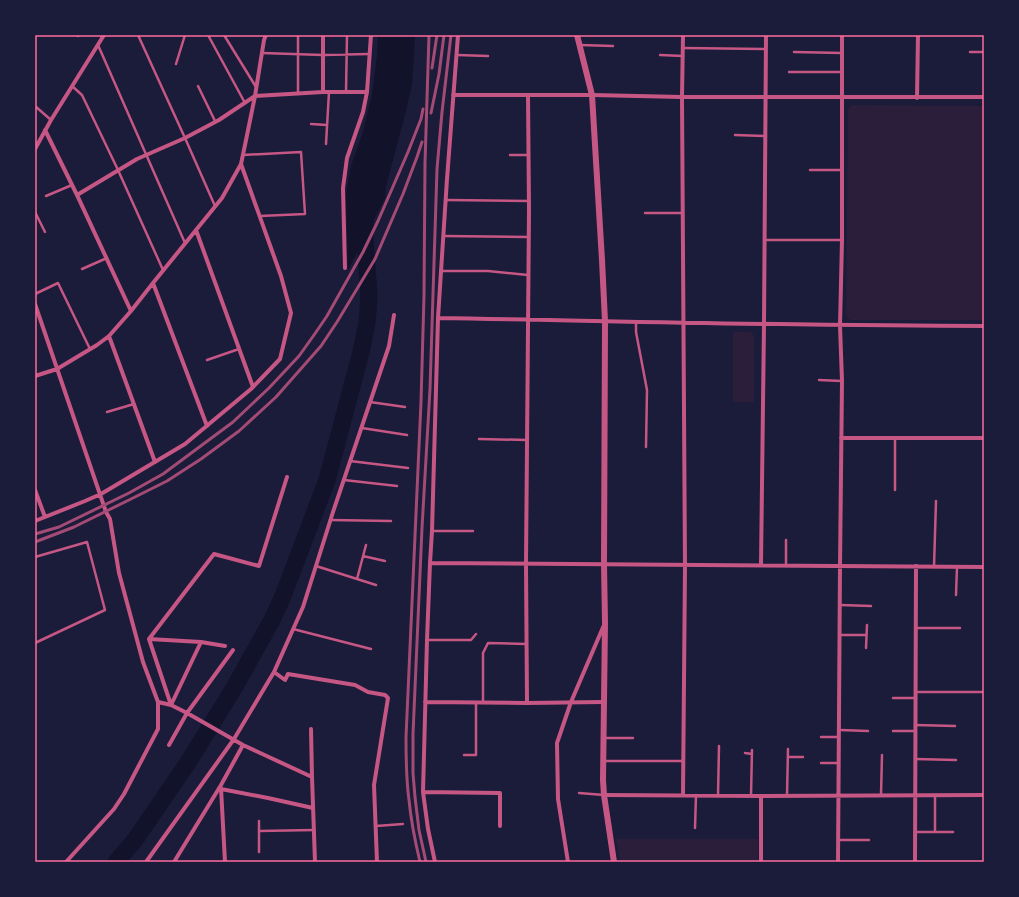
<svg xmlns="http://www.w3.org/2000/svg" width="1019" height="897" viewBox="0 0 1019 897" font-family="Raleway,sans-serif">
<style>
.green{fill:#2a1e3b}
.water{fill:#12122b}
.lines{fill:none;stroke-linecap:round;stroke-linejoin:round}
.river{stroke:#12122b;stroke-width:17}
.service{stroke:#c65784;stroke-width:2.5}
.minor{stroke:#c65784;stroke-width:4}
.tertiary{stroke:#c65784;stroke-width:6}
.rail{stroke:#a44b75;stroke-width:3}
.neatline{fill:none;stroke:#ff6b9d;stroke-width:1.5}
</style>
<rect width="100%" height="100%" fill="#1b1b3a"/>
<!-- green -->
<path class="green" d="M 851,105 L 984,106 L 984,320 L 850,320 L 846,316 L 848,109 Z
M 733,332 L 751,332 L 754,336 L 754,402 L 733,402 Z
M 616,839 L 758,839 L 758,862 L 620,862 Z"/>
<!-- water -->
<path class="water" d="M 378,35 L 415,35 L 412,85 L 405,115 L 386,186 L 385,198 L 348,270 L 346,195 L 351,166 L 363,132 L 372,95 L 377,56 Z"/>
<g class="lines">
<!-- river -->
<path class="river" d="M 116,862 L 135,840 L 189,761 L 234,688 L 272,620 L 283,596 L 327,480 L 361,352 L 367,323 L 369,296 L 365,239 L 365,217"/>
<!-- service -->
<path class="service" d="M 76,35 L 78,36
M 138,35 L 185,138 L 215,206
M 208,35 L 245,103
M 224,35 L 256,87
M 298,35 L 298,94
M 98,45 L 185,243
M 580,45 L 613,46
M 683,48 L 765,49
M 794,52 L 842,53
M 970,52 L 984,52
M 262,53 L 323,55 L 369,54
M 457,55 L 488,56
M 660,55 L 683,56
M 176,64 L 185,35
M 789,72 L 842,72
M 72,86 L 82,95 L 118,170 L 163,270
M 198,86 L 215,121
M 346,92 L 347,35
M 35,106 L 51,120
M 311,124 L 327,125
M 735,135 L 765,136
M 326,144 L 329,92
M 243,155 L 301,152 L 305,214 L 260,216
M 510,155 L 528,155
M 810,170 L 842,170
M 46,196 L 72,185
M 446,200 L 529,201
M 35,212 L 45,232
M 645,213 L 683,213
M 443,236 L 528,237
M 765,240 L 842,240
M 82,269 L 107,258
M 441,271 L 488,271 L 528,275
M 35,294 L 58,283 L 90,349
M 636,322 L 636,332 L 647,390 L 646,447
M 207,360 L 239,349
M 819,380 L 842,381
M 370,402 L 405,407
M 107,412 L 134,404
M 362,428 L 407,435
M 479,439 L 527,440
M 350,461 L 408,468
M 344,480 L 397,486
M 895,490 L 895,438
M 330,520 L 391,521
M 432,531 L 473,531
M 363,556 L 385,561
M 35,557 L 87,542 L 105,610 L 35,643
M 786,565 L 786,540
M 316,566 L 376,585
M 934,567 L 936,501
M 357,579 L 366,545
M 956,595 L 957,567
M 840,605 L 871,606
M 916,628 L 960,628
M 293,629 L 371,649
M 840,635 L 866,635
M 427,640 L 471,640 L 476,634
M 866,648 L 867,625
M 915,692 L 984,692
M 893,698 L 915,698
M 483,702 L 483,653 L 488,643 L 526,644
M 915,725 L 955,726
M 840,730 L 868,731
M 893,731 L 915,731
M 821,737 L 839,737
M 605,738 L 633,738
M 745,753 L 752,754
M 464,755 L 476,755 L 476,702
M 788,757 L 803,757
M 915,759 L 956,760
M 604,761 L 683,761
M 821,763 L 839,763
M 579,793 L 604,795
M 881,795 L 882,755
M 718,796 L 719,746
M 751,796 L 752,750
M 787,796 L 788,749
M 259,821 L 259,852
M 376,826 L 403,824
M 695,828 L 696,795
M 259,831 L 314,830
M 916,832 L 953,832
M 935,832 L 935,795
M 839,840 L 869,840"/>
<!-- minor -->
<path class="minor" d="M 683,35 L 682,97 L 685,566 L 683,795
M 323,92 L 323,35
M 453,95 L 592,95 L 682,97 L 984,97
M 917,98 L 918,35
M 45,130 L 77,195 L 131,311
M 35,149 L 51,120 L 104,35
M 77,195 L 137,159 L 185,138 L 219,120 L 255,96 L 323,92 L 367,92
M 196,230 L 253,387
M 345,268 L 343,188 L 347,158 L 363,112 L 367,92 L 371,35
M 153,283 L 207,426
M 35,304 L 106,512 L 110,519 L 119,573 L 143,662 L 158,702 L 158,729 L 124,794 L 114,809 L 66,862
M 438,318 C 620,321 802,326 984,326
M 109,336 L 155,462
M 35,376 L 57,369 L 97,345 L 109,336 L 131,311 L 153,283 L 222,198 L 241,164 L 245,145 L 255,96 L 264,40 L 266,35
M 841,438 L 984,438
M 35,490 L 45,517
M 35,521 L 85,501 L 101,494 L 185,444 L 251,389 L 280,359 L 291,313 L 281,276 L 241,164
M 430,563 L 984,567
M 761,565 L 764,324 L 766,35
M 149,639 L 171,705
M 225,646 L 201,642 L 149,639 L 214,554 L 259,566 L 287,477
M 274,672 L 285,680 L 288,674 L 355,685 L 368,692 L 385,695 L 388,698 L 374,785 L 377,862
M 158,702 L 171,705 L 187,713 L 243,745 L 312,777 L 315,862
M 425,702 L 527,703 L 603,702
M 527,703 L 526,564 L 529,210 L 528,95
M 171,705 L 201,642
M 311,729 L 312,777
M 169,745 L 187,713 L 233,650
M 221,788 L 225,862
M 221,789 L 268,798 L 313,808
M 423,792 L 500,793 L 500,826
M 604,795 L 761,796 L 984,795
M 146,862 L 234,739 L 274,672 L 303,607 L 333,512 L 389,346 L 394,315
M 174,862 L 221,785 L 243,745
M 435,862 L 428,829 L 423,792 L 427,640 L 430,563 L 432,531 L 438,318 L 447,179 L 458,35
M 568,862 L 558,799 L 557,743 L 571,702 L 604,625
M 761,862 L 761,796
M 838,862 L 840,566 L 842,381 L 840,326 L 842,240 L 842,35
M 915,862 L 916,566"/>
<!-- tertiary -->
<path class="tertiary" d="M 577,35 L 592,95 L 602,260 L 605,321 L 604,564 L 605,623 L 603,780 L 604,795 L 614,862"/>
<!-- rail -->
<path class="rail" d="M 432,68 L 437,35
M 431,113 L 439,74 L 444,35
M 35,534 L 59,527 L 129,493 L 163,474 L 233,422 L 269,388 L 299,356 L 314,335 L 327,316 L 363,252 L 378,221 L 408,152 L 421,119 L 423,109
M 35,542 L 74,527 L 133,498 L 167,481 L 201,459 L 239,431 L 276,397 L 321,346 L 337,322 L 375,259 L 403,194 L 417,157 L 422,142
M 420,862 C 415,841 411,821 409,800 C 406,779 406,758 406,737 L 421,402 L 424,296 L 425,163 L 429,35
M 426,862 L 419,830 L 415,797 L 413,773 L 413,734 L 422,528 L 430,389 L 437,169 L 442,112 L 451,35"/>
</g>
<!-- border -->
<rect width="1019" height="897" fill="none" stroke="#1b1b3a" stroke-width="72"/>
<rect x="36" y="36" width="947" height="825" class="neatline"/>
</svg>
